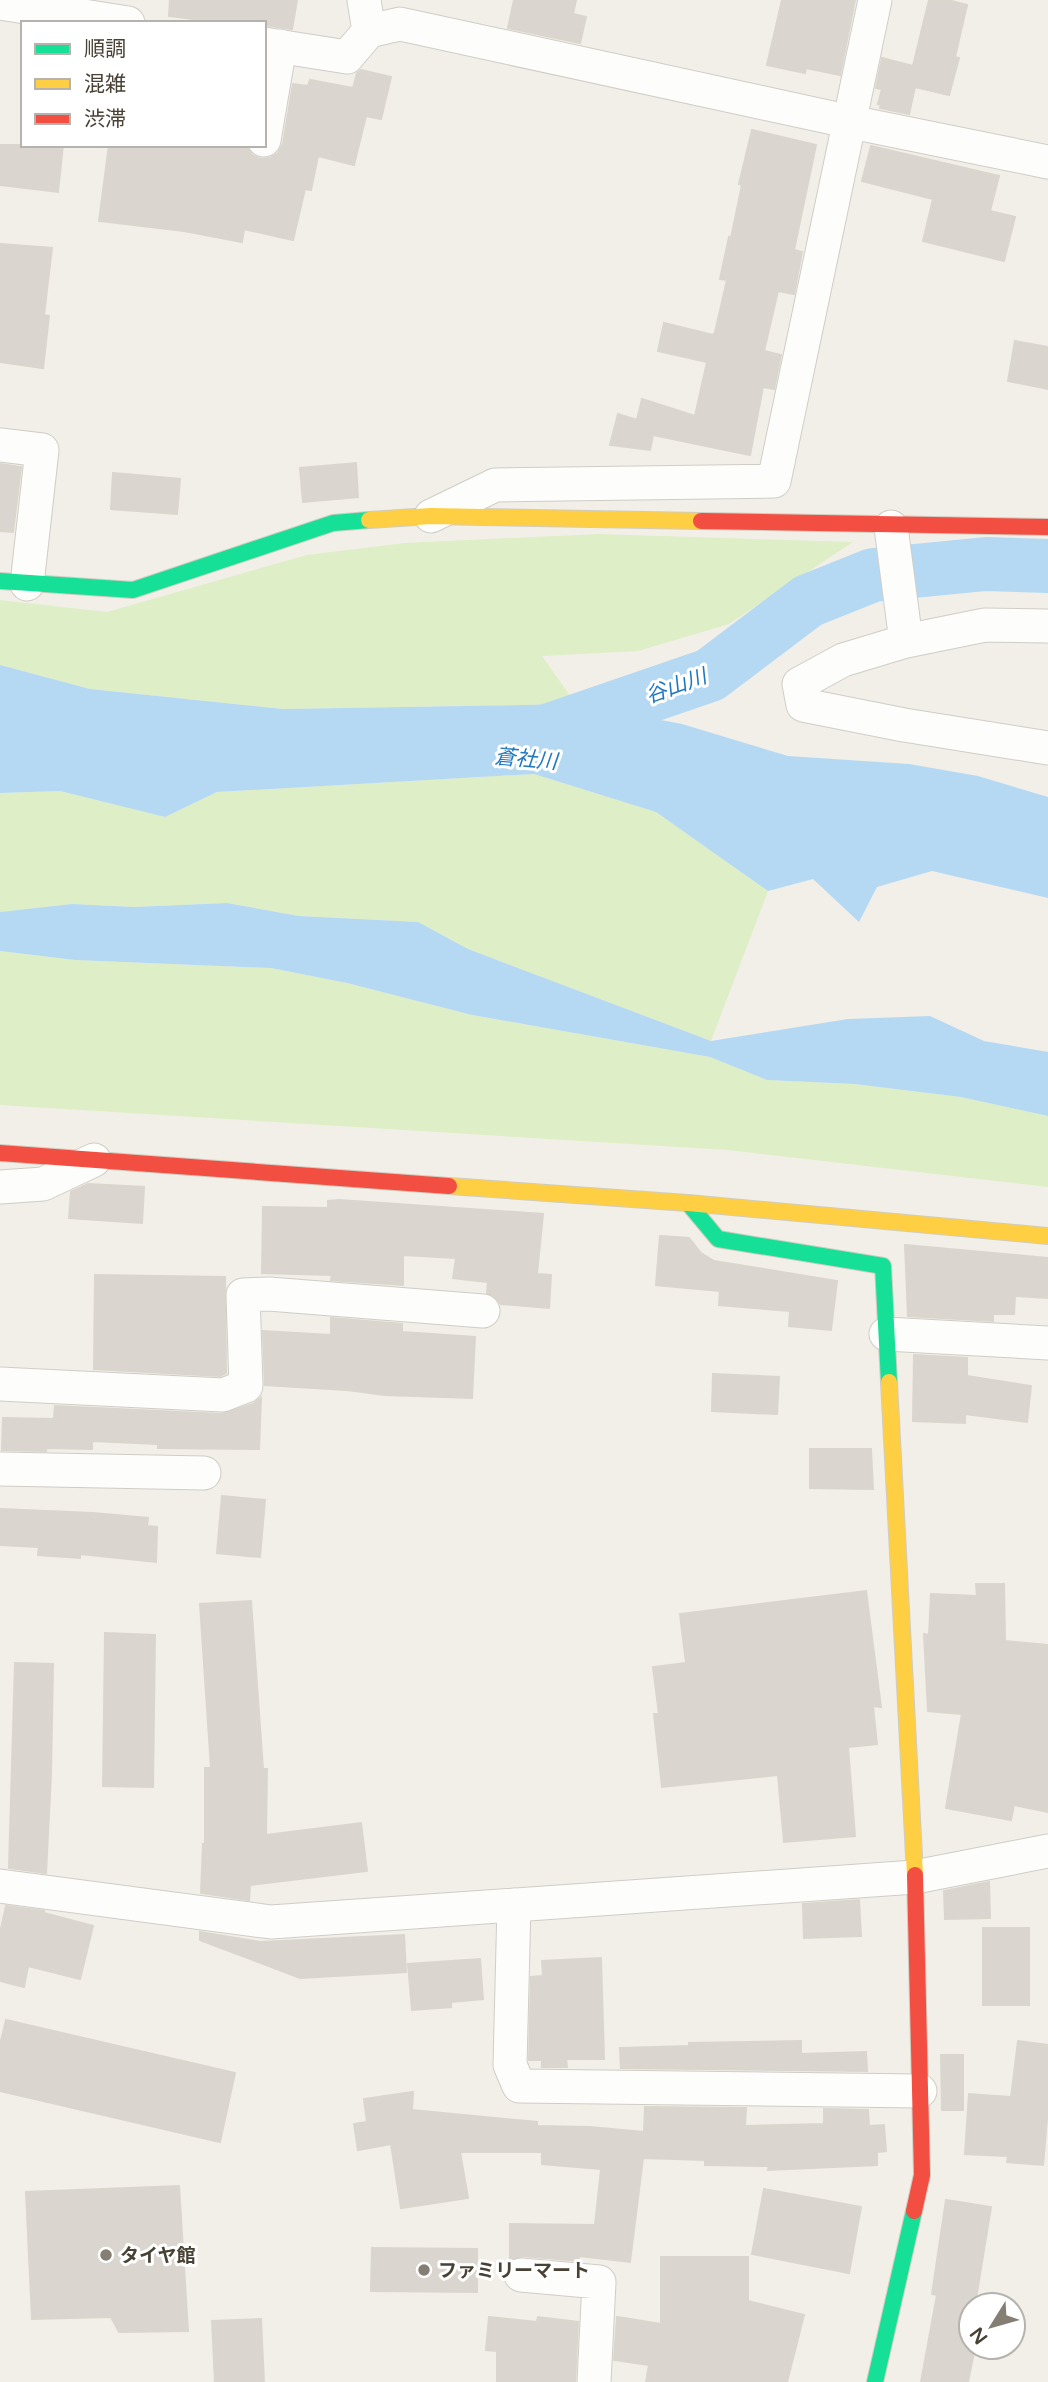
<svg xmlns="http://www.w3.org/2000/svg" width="1048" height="2382" viewBox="0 0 1048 2382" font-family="'Varela Round','Noto Sans JP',sans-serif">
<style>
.green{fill:#deeec6}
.water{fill:#b5d9f3}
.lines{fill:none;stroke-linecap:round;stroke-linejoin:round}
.river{stroke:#b5d9f3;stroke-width:54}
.building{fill:#dad6cf;stroke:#dad6ce;stroke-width:2}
.street-casing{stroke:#d0cdc6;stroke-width:35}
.fast-casing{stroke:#d1ccbf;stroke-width:18}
.slow-casing{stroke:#d1ccbf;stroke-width:18}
.jam-casing{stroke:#d1ccbf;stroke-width:18}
.street{stroke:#fdfdfc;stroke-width:33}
.fast{stroke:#16e098;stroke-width:16}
.slow{stroke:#ffcf43;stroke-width:16}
.jam{stroke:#f24e42;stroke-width:16}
.poi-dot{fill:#847e73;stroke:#fff;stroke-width:2.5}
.labels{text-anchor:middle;stroke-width:6;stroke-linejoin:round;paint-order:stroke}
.poi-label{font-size:19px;font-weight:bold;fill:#484134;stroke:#fff;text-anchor:start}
.water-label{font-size:21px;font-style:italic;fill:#2278bf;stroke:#fff}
</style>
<rect width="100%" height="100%" fill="#f2efe8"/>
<!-- green -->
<path class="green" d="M 598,534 L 853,542 L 729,624 L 638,651 L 542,656 L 576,704 L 283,709 L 90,689 L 0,665 L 0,600 L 107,612 L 307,555 L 405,543 Z
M 534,774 L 656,812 L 768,891 L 711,1041 L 468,949 L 418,922 L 299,916 L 227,903 L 134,907 L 72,904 L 0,912 L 0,793 L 60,791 L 165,817 L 217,792 Z
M 0,951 L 75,960 L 271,968 L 347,983 L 472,1015 L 710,1057 L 767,1080 L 854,1084 L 961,1097 L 1048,1116 L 1048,1187 L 728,1150 L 0,1105 Z"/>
<!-- water -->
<path class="water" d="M 0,665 L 90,689 L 283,709 L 576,704 L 682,724 L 788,756 L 909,764 L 978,776 L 1048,797 L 1048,898 L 932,871 L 877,887 L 859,922 L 813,879 L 768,891 L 656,812 L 534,774 L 217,792 L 165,817 L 60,791 L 0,793 Z
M 227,903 L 299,916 L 418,922 L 468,949 L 711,1041 L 848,1019 L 930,1016 L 984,1041 L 1048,1052 L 1048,1116 L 961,1097 L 854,1084 L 767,1080 L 710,1057 L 472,1015 L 347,983 L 271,968 L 75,960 L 0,951 L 0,912 L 72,904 L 134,907 Z"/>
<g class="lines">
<!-- river -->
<path class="river" d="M 539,732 L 547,731 L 710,675 L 808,601 L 873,575 L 986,564 L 1048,566"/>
</g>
<!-- building -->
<path class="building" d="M 170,0 L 297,0 L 292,29 L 264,25 L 264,23 L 224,23 L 169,16 Z
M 514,0 L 576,0 L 573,14 L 586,17 L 580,43 L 508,28 Z
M 782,0 L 855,0 L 840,75 L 806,68 L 805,73 L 767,65 Z
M 929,0 L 948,0 L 967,5 L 955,57 L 959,58 L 949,95 L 915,87 L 909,114 L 880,108 L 881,105 L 878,104 L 882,89 L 876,88 L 882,58 L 913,66 Z
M 361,70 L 391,77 L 381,119 L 366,116 L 354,165 L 318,156 L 311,190 L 305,189 L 293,240 L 244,229 L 242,242 L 184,231 L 99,221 L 109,145 L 246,145 L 252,155 L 261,159 L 270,158 L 278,153 L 283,144 L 293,84 L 308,86 L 310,80 L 353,88 L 357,73 Z
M 752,130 L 816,145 L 794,250 L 802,252 L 794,294 L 778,291 L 764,351 L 781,355 L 774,389 L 763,387 L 750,455 L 653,435 L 650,450 L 610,445 L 618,414 L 637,420 L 642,399 L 695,416 L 707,362 L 658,351 L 664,323 L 713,335 L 715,332 L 727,280 L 720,279 L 729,237 L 731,238 L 742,185 L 739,184 Z
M 0,145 L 63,145 L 58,192 L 0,185 Z
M 871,146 L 999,176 L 990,211 L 1015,217 L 1004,261 L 923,241 L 933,199 L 862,181 Z
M 0,244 L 52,248 L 44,315 L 49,316 L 43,368 L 0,362 Z
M 1015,341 L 1048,347 L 1048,389 L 1008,381 Z
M 356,463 L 358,497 L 303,502 L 300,468 Z
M 0,464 L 21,467 L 13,532 L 0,531 Z
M 113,473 L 180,479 L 177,514 L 111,509 Z
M 88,1184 L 144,1187 L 142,1223 L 69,1218 L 71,1192 Z
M 339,1200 L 543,1214 L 537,1274 L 551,1275 L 549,1308 L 501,1304 L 494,1296 L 487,1293 L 488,1282 L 453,1278 L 456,1258 L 403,1255 L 403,1285 L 331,1280 L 332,1275 L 262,1273 L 263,1207 L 328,1208 L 328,1201 Z
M 660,1236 L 689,1238 L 701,1253 L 714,1261 L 837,1281 L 831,1330 L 789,1326 L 790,1311 L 719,1305 L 720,1291 L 656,1285 Z
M 905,1245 L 1048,1258 L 1048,1298 L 1015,1296 L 1014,1314 L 993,1314 L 993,1321 L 908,1316 Z
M 95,1275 L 225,1277 L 226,1373 L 220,1376 L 94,1369 Z
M 331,1318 L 402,1324 L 402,1332 L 475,1337 L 472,1398 L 385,1395 L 347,1390 L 265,1385 L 263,1331 L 331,1335 Z
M 914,1355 L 967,1358 L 967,1376 L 1031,1386 L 1027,1422 L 965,1414 L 965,1423 L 913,1421 Z
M 713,1374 L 779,1377 L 777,1414 L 712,1411 Z
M 261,1398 L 259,1449 L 158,1448 L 158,1444 L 92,1441 L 92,1449 L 46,1448 L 46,1451 L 2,1450 L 3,1418 L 54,1419 L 55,1406 L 222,1414 L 253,1404 Z
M 810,1449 L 871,1449 L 873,1489 L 810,1488 Z
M 222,1496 L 265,1500 L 260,1557 L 217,1553 Z
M 0,1509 L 93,1513 L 148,1518 L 147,1526 L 157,1527 L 156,1562 L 80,1554 L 80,1558 L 38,1555 L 39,1547 L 0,1545 Z
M 976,1584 L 1004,1584 L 1005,1641 L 1048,1645 L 1048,1812 L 1014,1805 L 1011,1820 L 946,1808 L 962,1714 L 928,1711 L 924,1634 L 929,1635 L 931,1594 L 977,1596 Z
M 866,1591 L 881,1707 L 873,1706 L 877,1744 L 848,1747 L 855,1836 L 784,1842 L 778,1775 L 662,1787 L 654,1714 L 659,1714 L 653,1667 L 686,1663 L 680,1614 Z
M 251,1601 L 263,1769 L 267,1769 L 266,1835 L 361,1823 L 367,1871 L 250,1885 L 249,1900 L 201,1893 L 203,1844 L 205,1844 L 205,1768 L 211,1768 L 200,1604 Z
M 105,1633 L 155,1635 L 153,1787 L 103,1786 Z
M 15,1663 L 53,1664 L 51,1774 L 46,1873 L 9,1868 Z
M 989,1882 L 990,1918 L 945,1919 L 944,1891 Z
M 859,1900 L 861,1936 L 804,1938 L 803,1904 Z
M 6,1906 L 44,1911 L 44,1913 L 93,1926 L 80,1979 L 28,1966 L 24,1987 L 0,1981 L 0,1933 Z
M 983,1928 L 1029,1928 L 1029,2005 L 983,2005 Z
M 200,1932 L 260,1942 L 404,1935 L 406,1972 L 300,1978 L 200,1940 Z
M 601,1958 L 604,2059 L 566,2059 L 567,2067 L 542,2067 L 542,2060 L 529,2060 L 531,1977 L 543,1976 L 542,1961 Z
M 480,1959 L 483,1999 L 451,2002 L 451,2007 L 412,2010 L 408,1964 Z
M 6,2020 L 235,2073 L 220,2142 L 0,2091 L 0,2045 Z
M 801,2041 L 801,2054 L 866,2052 L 867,2071 L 621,2068 L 620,2048 L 689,2046 L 689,2043 Z
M 1018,2041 L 1048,2045 L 1048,2107 L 1043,2165 L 1007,2162 L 1008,2156 L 965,2154 L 969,2094 L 1011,2097 Z
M 941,2055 L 963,2055 L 963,2110 L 942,2110 Z
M 413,2092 L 412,2110 L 537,2122 L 537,2126 L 590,2127 L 644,2132 L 645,2107 L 746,2108 L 745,2126 L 824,2124 L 824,2109 L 868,2110 L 869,2126 L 884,2125 L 886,2151 L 877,2152 L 877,2165 L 768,2170 L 769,2166 L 705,2165 L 705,2160 L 643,2158 L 630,2262 L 579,2256 L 579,2261 L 523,2256 L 510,2260 L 510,2224 L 595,2225 L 601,2169 L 542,2164 L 542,2152 L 460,2152 L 468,2198 L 401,2208 L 391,2144 L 358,2150 L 354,2124 L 367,2122 L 364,2099 Z
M 179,2186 L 188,2331 L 119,2332 L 111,2317 L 32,2319 L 26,2192 Z
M 764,2189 L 861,2207 L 849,2273 L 752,2254 Z
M 946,2200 L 991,2207 L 975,2305 L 971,2305 L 969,2347 L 975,2347 L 968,2382 L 921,2382 L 937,2295 L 932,2294 Z
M 372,2248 L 477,2249 L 477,2292 L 371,2291 Z
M 661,2257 L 748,2257 L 748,2301 L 804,2315 L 787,2382 L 646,2382 L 649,2365 L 614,2360 L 617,2317 L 661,2324 Z
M 489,2317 L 537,2322 L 538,2317 L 578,2322 L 575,2382 L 497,2382 L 497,2351 L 486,2350 Z
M 261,2319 L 264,2382 L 215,2382 L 212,2321 Z"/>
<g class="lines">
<!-- street casing -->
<g class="street-casing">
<path id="street" d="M 364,0 L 369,31
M 0,3 L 128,23
M 264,44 L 347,57 L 369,31 L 400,24 L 851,122 L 1048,162
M 264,140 L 280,46
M 0,445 L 42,450 L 27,584
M 431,516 L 495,485 L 774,481 L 875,0
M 891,527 L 906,641
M 1048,626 L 985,625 L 906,641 L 843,660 L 799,684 L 803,705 L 904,725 L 1048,748
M 0,1187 L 43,1184 L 94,1160
M 886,1334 L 1048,1343
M 0,1384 L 223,1395 L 246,1386 L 243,1295 L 269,1294 L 483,1311
M 0,1469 L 204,1473
M 0,1886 L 271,1922 L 915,1877 L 1048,1851
M 514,1905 L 510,2065 L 519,2086 L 920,2091
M 521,2275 L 599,2282 L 594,2382"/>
</g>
<!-- fast casing -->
<g class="fast-casing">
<path id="fast" d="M 0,581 L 133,590 L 333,523 L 369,520
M 688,1203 L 718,1239 L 883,1266 L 889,1382
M 875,2382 L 914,2211"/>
</g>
<!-- slow casing -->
<g class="slow-casing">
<path id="slow" d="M 369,520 L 431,516 L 701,521
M 449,1186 L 688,1203 L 1048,1236
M 889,1382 L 915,1875"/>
</g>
<!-- jam casing -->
<g class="jam-casing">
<path id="jam" d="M 701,521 L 1048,527
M 0,1153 L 449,1186
M 914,2211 L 922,2175 L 915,1875"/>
</g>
<!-- street -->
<use href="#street" class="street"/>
<!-- fast -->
<use href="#fast" class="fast"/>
<!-- slow -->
<use href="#slow" class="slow"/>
<!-- jam -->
<use href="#jam" class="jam"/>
</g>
<!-- markers -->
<g class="poi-dot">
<circle cx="106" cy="2255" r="7"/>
<circle cx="424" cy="2270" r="7"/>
</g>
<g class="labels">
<!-- poi labels -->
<g class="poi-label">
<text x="120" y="2262">タイヤ館</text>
<text x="438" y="2277">ファミリーマート</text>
</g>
<!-- water labels -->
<g class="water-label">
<text transform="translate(676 686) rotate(-20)" y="7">谷山川</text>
<text transform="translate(526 759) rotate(5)" y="7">蒼社川</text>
</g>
</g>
<!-- legend -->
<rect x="21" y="21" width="245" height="126" fill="#ffffff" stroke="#b6b3ae" stroke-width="2"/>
<rect x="35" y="44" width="35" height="10" fill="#16e098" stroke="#b6b3ae" stroke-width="2"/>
<text x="84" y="56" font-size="21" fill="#484134">順調</text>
<rect x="35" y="79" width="35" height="10" fill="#ffcf43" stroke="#b6b3ae" stroke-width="2"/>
<text x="84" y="91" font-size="21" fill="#484134">混雑</text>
<rect x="35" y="114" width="35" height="10" fill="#f24e42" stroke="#b6b3ae" stroke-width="2"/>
<text x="84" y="126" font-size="21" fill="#484134">渋滞</text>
<!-- north arrow -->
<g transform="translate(992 2326) rotate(233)"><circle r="33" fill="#ffffff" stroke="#b6b3ae" stroke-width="2"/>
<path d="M0-5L12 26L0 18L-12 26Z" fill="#847e73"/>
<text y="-10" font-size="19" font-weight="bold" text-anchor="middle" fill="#484134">N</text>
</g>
</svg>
